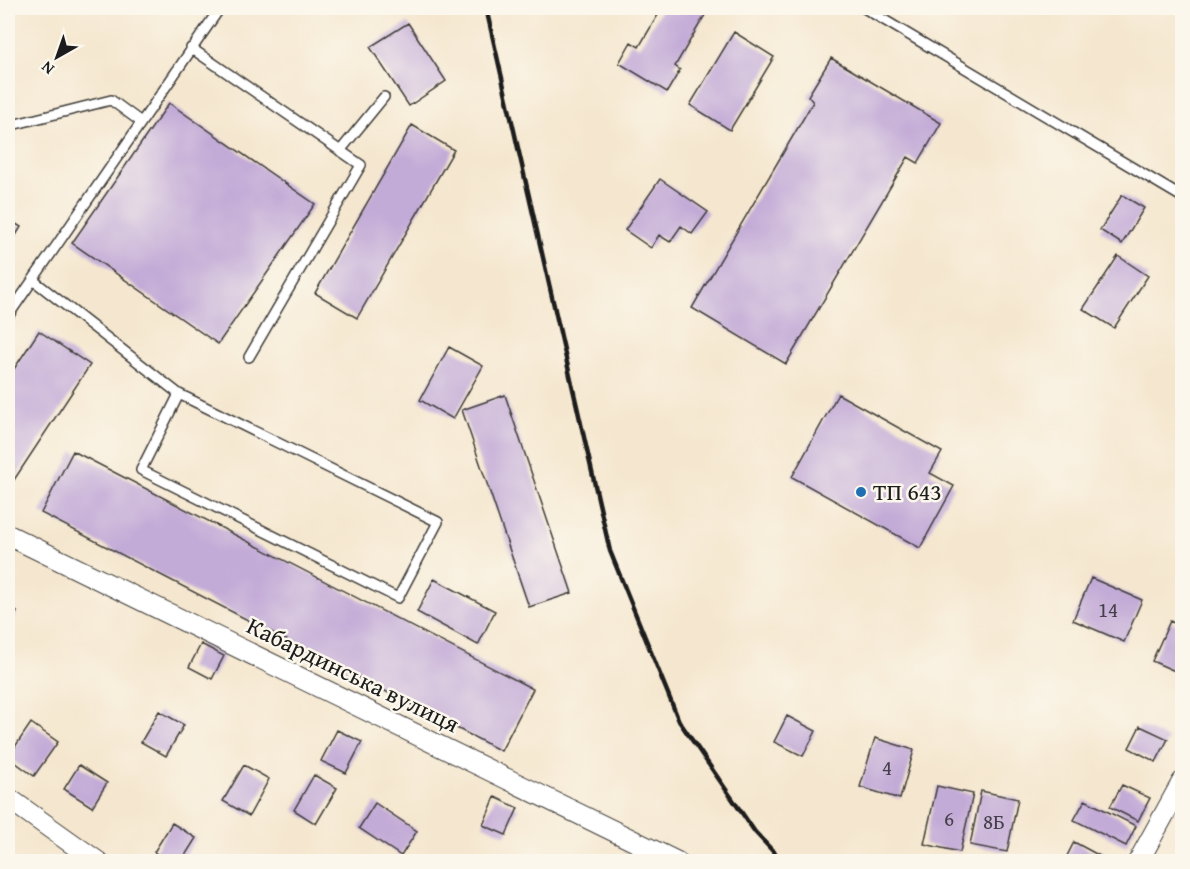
<svg xmlns="http://www.w3.org/2000/svg" width="1190" height="869" viewBox="0 0 1190 869" font-family="'Gentium Book Plus',serif">
<style>
.building{fill:#c3abd7}
.lines{fill:none;stroke-linecap:round;stroke-linejoin:round}
.lane-casing{stroke:#3d3a37;stroke-width:12}
.street-casing{stroke:#3d3a37;stroke-width:22}
.lane{stroke:#fff;stroke-width:9}
.street{stroke:#fff;stroke-width:20}
.rail{stroke:#1c1c1c;stroke-width:4.5}
.poi-dot{fill:#1f6fb2;stroke:#fbf7ec;stroke-width:2}
.labels{text-anchor:middle;stroke-width:5;stroke-linejoin:round;paint-order:stroke}
.number-label{font-size:21px;fill:#46404b}
.poi-label{font-size:24px;fill:#1c1c1c;stroke:#fbf7ec;text-anchor:start}
.street-label{font-size:24px;fill:#1c1c1c;stroke:#fbf7ec}
</style>
<rect width="100%" height="100%" fill="#fbf7ec"/>
<filter id="ink" filterUnits="userSpaceOnUse"><feTurbulence type="fractalNoise" baseFrequency=".0167" numOctaves="2"/><feDisplacementMap in="SourceGraphic" scale="12" xChannelSelector="R" yChannelSelector="G"/><feConvolveMatrix kernelMatrix="1 2 1 2 8 2 1 2 1" color-interpolation-filters="sRGB"/></filter>
<filter id="wash" filterUnits="userSpaceOnUse"><feTurbulence type="fractalNoise" baseFrequency=".008" numOctaves="4" result="noise"/><feDisplacementMap in="SourceGraphic" scale="24" xChannelSelector="R" yChannelSelector="G"/><feGaussianBlur stdDeviation="1.35" result="paint"/><feColorMatrix in="noise" values="0 0 0 0 0 0 0 0 0 0 0 0 0 0 0 0 0 1.4 0 .05"/><feComposite in="paint" operator="in"/></filter>
<g filter="url(#wash)">
<rect width="100%" height="100%" fill="#f5e7cf"/>
<g id="blocks">
<!-- building -->
<path class="building" d="M 662,8 L 709,8 L 675,66 L 680,70 L 667,92 L 619,63 L 631,42 L 639,47 Z
M 408,23 L 446,81 L 409,106 L 370,47 Z
M 734,32 L 774,57 L 730,130 L 690,105 Z
M 831,58 L 941,123 L 918,163 L 908,157 L 786,364 L 692,308 L 813,102 L 808,96 Z
M 169,103 L 315,204 L 218,344 L 72,243 Z
M 412,125 L 454,150 L 357,318 L 315,293 Z
M 660,179 L 708,212 L 692,234 L 681,226 L 670,242 L 659,235 L 651,248 L 625,230 Z
M 1122,195 L 1144,208 L 1122,244 L 1100,230 Z
M 8,219 L 21,227 L 8,248 Z
M 1118,256 L 1148,276 L 1114,328 L 1083,309 Z
M 39,331 L 90,365 L 8,489 L 8,378 Z
M 449,347 L 483,366 L 453,419 L 420,400 Z
M 838,394 L 942,452 L 930,473 L 954,486 L 920,548 L 792,477 Z
M 505,395 L 572,593 L 529,607 L 462,410 Z
M 73,451 L 533,689 L 501,751 L 41,513 Z
M 1091,578 L 1142,600 L 1124,642 L 1073,620 Z
M 434,579 L 495,611 L 478,645 L 417,612 Z
M 8,606 L 17,612 L 8,627 Z
M 1170,621 L 1182,627 L 1182,674 L 1152,661 Z
M 201,644 L 224,656 L 212,679 L 189,667 Z
M 159,711 L 184,725 L 166,756 L 141,742 Z
M 787,716 L 816,731 L 803,756 L 774,742 Z
M 31,723 L 58,742 L 34,776 L 8,757 Z
M 1140,726 L 1168,739 L 1156,762 L 1129,748 Z
M 337,730 L 362,742 L 346,773 L 321,761 Z
M 875,738 L 914,750 L 900,799 L 860,787 Z
M 79,765 L 107,783 L 92,807 L 64,789 Z
M 244,765 L 269,779 L 249,816 L 223,801 Z
M 314,775 L 337,788 L 316,824 L 294,810 Z
M 1122,785 L 1150,798 L 1138,821 L 1110,807 Z
M 937,786 L 973,794 L 960,852 L 924,844 Z
M 981,791 L 1018,799 L 1007,852 L 970,845 Z
M 495,797 L 518,808 L 506,835 L 483,825 Z
M 1085,800 L 1136,826 L 1126,846 L 1074,820 Z
M 375,803 L 417,831 L 401,856 L 359,828 Z
M 172,823 L 196,838 L 181,862 L 169,862 L 154,852 Z
M 1074,842 L 1111,862 L 1064,862 Z"/>
</g>
</g>
<g filter="url(#ink)">
<use href="#blocks" fill-opacity="0" stroke="#3d3a37" stroke-width="1.5"/>
<g class="lines">
<!-- lane casing -->
<g class="lane-casing">
<path id="lane" d="M 864,8 L 1182,197
M 191,48 L 361,165 L 249,357
M 8,126 L 111,100 L 141,122
M 340,151 L 384,97
M 33,280 L 179,394 L 438,522 L 398,598 L 141,470 L 179,394
M 8,316 L 220,8"/>
</g>
<!-- street casing -->
<g class="street-casing">
<path id="street" d="M 8,535 L 677,862
M 8,798 L 98,862
M 1138,862 L 1182,782"/>
</g>
<!-- lane -->
<use href="#lane" class="lane"/>
<!-- street -->
<use href="#street" class="street"/>
<!-- rail -->
<path class="rail" d="M 486,8 L 610,551 L 679,721 L 755,832 L 783,862"/>
</g>
</g>
<!-- markers -->
<circle class="poi-dot" cx="861" cy="492" r="6"/>
<g class="labels">
<!-- number labels -->
<g class="number-label">
<text x="1108" y="617">14</text>
<text x="887" y="775">4</text>
<text x="949" y="826">6</text>
<text x="994" y="829">8Б</text>
</g>
<!-- poi labels -->
<g class="poi-label">
<text x="873" y="500">ТП 643</text>
</g>
<!-- street labels -->
<g class="street-label">
<text transform="translate(353 675) rotate(26)" y="8">Кабардинська вулиця</text>
</g>
</g>
<!-- margin -->
<rect width="1190" height="869" fill="none" stroke="#fbf7ec" stroke-width="30"/>
<!-- north arrow -->
<g transform="translate(57 57) rotate(220)" stroke="#fbf7ec" stroke-width="4.5" paint-order="stroke">
<path d="M0-4.5L10 22L0 15L-10 22Z" fill="#1c1c1c"/>
<text y="-9" font-size="16" font-weight="bold" text-anchor="middle" fill="#1c1c1c">N</text>
</g>
</svg>
